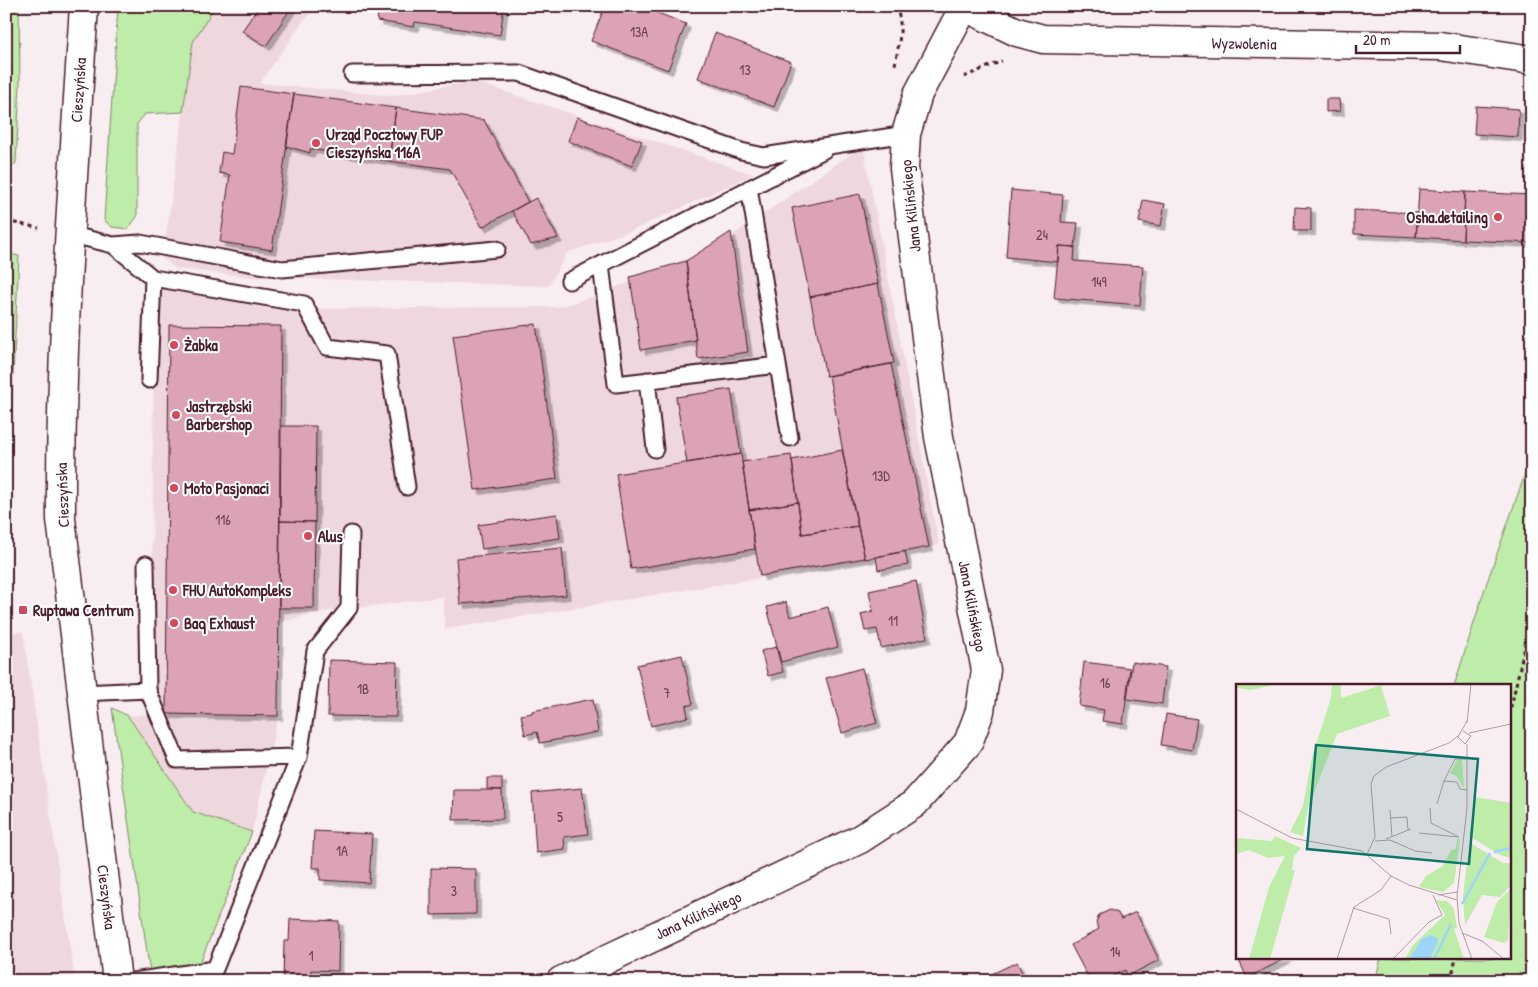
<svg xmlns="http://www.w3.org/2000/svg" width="1538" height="987" viewBox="0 0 1538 987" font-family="'Patrick Hand',sans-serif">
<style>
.built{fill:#efd7de}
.green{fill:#beeca9;stroke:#84866a}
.building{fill:#dba3b3;stroke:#4a1f2b;filter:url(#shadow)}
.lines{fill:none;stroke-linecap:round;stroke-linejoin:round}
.service-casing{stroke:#4a1f2b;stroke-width:19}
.minor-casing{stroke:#4a1f2b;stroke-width:31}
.tertiary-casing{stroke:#4a1f2b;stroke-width:31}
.secondary-casing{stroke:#4a1f2b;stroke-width:31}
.path{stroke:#4a1f2b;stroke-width:3;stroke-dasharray:4 4;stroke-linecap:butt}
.service{stroke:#fff;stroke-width:15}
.minor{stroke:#fff;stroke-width:28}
.tertiary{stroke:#fff;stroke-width:28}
.secondary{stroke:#fff;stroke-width:28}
.poi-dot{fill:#d1495b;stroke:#fff;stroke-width:2}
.labels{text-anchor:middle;stroke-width:4;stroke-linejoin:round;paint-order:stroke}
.number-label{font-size:14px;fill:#6e404d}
.street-label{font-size:16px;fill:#4a1f2b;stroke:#fff}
.poi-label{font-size:16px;font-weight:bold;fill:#4a1f2b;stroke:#fff;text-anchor:start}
.inset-river{fill:none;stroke:#9dd4fc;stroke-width:2.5}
.inset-road{fill:none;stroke:#b29ba1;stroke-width:1}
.view{fill:#0f766e;fill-opacity:0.15;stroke:#0f766e;stroke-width:2.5}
.inset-edge{fill:none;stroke:#4a1f2b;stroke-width:2.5}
</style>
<defs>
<filter id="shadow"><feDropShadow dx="4.5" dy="4.5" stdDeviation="0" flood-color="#0004"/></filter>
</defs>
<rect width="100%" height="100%" fill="#f8edf0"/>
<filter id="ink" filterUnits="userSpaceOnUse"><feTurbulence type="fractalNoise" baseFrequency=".02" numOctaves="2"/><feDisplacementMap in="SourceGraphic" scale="10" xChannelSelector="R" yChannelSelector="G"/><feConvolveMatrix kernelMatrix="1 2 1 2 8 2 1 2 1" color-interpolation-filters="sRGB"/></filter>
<g filter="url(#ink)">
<!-- built -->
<path class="built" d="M 215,6 L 318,6 L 304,20 L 260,83 L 392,96 L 473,81 L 753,174 L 638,228 L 567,253 L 548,286 L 253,277 L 176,269 L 163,258 L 193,42 Z
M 863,146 L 939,545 L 863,561 L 445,629 L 443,597 L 322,612 L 279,622 L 278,717 L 252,832 L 193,812 L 128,716 L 151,714 L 154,326 L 159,286 L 271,309 L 559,307 L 595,296 L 715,247 Z
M 6,632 L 23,632 L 75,981 L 6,981 Z"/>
<!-- green -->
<path class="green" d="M 6,6 L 19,6 L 20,83 L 16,163 L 6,170 Z
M 118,6 L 215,6 L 193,42 L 183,112 L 145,114 L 137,124 L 137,217 L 128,229 L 112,227 L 104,220 Z
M 6,253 L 19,256 L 6,514 Z
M 1532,454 L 1532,981 L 1375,981 L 1381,958 L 1509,958 L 1509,686 L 1454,686 L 1486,585 Z
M 112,708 L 128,716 L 193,812 L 252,832 L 199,966 L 150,973 Z"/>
<!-- building -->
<path class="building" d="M 259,6 L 289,6 L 291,8 L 266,46 L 242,31 Z
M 379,6 L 504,6 L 500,35 L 415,22 L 414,27 L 377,21 Z
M 605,6 L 640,6 L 686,24 L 668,70 L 591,41 Z
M 715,33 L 791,62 L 774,107 L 698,78 Z
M 241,87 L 294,94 L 272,250 L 220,242 L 230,175 L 219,173 L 222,152 L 232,154 Z
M 294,94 L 396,108 L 389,161 L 310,149 L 310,153 L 286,146 Z
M 1326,99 L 1339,99 L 1340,111 L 1326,112 Z
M 1476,106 L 1519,109 L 1518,137 L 1474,134 Z
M 396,108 L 484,120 L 528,202 L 482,227 L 450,169 L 389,161 Z
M 577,117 L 642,141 L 632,166 L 568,141 Z
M 1419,189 L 1465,192 L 1463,240 L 1416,237 Z
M 1011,190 L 1063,195 L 1061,222 L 1078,223 L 1075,247 L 1059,246 L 1058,262 L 1006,257 Z
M 1465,192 L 1532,195 L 1532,243 L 1463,240 Z
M 860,194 L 878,284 L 810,297 L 792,208 Z
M 536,198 L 558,238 L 531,245 L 512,211 Z
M 1143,200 L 1165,204 L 1161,226 L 1139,222 Z
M 1295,207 L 1311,208 L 1311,231 L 1294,231 Z
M 1354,210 L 1418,213 L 1416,237 L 1354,234 Z
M 731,232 L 748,352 L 698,359 L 686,261 Z
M 1059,246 L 1075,247 L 1074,261 L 1143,266 L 1140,305 L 1054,298 Z
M 686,261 L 696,340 L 641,350 L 630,277 Z
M 878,284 L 894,363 L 826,376 L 810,297 Z
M 536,324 L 557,479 L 475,490 L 453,335 Z
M 169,325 L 281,326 L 278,716 L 166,714 Z
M 891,364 L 929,547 L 865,559 L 852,501 L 829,376 Z
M 731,389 L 741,454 L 687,463 L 676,397 Z
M 281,426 L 316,426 L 315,522 L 280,521 Z
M 842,450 L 858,526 L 802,534 L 792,460 Z
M 741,454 L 755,549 L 631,569 L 616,474 Z
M 791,455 L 798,502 L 749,510 L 742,462 Z
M 798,502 L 802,534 L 858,526 L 865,558 L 760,576 L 749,510 Z
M 557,514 L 560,538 L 482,549 L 478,525 Z
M 280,521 L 315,522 L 314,608 L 279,608 Z
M 562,548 L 566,595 L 460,604 L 456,558 Z
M 905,551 L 908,565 L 878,570 L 876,557 Z
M 916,581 L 927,638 L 881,648 L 877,629 L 865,631 L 861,614 L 873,611 L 869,591 Z
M 786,602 L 790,617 L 828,607 L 838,647 L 781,662 L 767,607 Z
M 776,647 L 783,672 L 768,676 L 761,651 Z
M 682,655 L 693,704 L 686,706 L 688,717 L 651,726 L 637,665 Z
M 329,660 L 397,662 L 396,717 L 328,716 Z
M 1084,662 L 1130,668 L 1123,724 L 1102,721 L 1104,710 L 1079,706 Z
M 1132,662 L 1166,667 L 1162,704 L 1127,699 Z
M 862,668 L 877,723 L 842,733 L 826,678 Z
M 593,699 L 598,732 L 540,743 L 537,732 L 525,735 L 521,715 L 532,713 L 532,711 Z
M 1166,714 L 1197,719 L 1192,750 L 1161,745 Z
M 487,778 L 502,778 L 502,790 L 487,789 Z
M 582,788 L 588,834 L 564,837 L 565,849 L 536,853 L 532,793 Z
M 454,790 L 502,790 L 503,819 L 453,820 Z
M 314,831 L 372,834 L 369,883 L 320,880 L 320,868 L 312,868 Z
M 431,868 L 476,869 L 476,914 L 431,915 Z
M 1110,910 L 1118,913 L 1121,919 L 1136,912 L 1159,960 L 1128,976 L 1125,970 L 1106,980 L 1090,981 L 1071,945 L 1099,929 L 1096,923 L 1099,915 Z
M 290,919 L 339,921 L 338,971 L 311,970 L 311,981 L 283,981 L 284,941 L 289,941 Z
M 1238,958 L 1287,958 L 1247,978 Z
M 1017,962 L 1026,981 L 977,981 Z"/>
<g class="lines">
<!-- service casing -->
<g class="service-casing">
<path id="service" d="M 352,74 L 519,73 L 741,151 L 764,156 L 906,134
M 749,188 L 790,438
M 69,234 L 113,245 L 140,243 L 282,269 L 497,249
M 113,245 L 153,278 L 304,304 L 327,347 L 387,354 L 407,487
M 601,265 L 616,384 L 778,365
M 569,281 L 824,150
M 149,380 L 153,278
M 647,380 L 655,449
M 146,564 L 148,690
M 81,693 L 148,690 L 177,760 L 299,757 L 315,651 L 349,608 L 351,534
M 133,981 L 215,969 L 299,757"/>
</g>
<!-- minor casing -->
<g class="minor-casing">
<path id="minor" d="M 561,981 L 860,839 L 914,804 L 968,743 L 980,711 L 986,670 L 939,437 L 904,168 L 906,134 L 918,94 L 964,7"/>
</g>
<!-- tertiary casing -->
<g class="tertiary-casing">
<path id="tertiary" d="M 963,6 L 1017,32 L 1043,39 L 1440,46 L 1532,60"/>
</g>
<!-- secondary casing -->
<g class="secondary-casing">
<path id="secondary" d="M 84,6 C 73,177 60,348 61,519 L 117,981"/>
</g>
<!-- path -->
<path class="path" d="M 895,6 C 905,22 898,47 895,65
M 964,77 L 1002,61
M 6,221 L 39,228
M 1509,716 L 1532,613
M 1451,981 L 1456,958"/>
<!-- service -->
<use href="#service" class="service"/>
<!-- minor -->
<use href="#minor" class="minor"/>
<!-- tertiary -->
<use href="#tertiary" class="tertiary"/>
<!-- secondary -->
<use href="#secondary" class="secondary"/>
</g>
</g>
<!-- markers -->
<g class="poi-dot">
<circle cx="316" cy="143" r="5"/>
<circle cx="1498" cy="217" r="5"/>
<circle cx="174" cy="345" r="5"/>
<circle cx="176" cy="415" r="5"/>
<circle cx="174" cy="488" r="5"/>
<circle cx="308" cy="536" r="5"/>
<circle cx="173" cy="590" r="5"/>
<rect x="18" y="605" width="10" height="10" rx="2.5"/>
<circle cx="174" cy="623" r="5"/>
</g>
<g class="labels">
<!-- number labels -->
<g class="number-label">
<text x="639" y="37">13A</text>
<text x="745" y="75">13</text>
<text x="1042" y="240">24</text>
<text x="1099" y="287">149</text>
<text x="881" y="481">13D</text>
<text x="223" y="525">116</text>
<text x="893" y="626">11</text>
<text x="1105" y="688">16</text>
<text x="363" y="694">1B</text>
<text x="667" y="698">7</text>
<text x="560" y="822">5</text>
<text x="342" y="856">1A</text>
<text x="454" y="896">3</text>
<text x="1115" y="957">14</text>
<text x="311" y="961">1</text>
</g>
<!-- street labels -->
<g class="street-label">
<text transform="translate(1244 43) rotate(1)" y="6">Wyzwolenia</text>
<text transform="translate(78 90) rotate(-86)" y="6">Cieszyńska</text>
<text transform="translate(910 206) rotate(-96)" y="6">Jana Kilińskiego</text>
<text transform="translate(62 495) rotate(-92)" y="6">Cieszyńska</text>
<text transform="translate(973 606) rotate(79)" y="6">Jana Kilińskiego</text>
<text transform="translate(107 897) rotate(83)" y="6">Cieszyńska</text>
<text transform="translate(698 915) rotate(-25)" y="6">Jana Kilińskiego</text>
</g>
<!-- poi labels -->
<g class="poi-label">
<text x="326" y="140">Urząd Pocztowy FUP<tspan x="326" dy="18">Cieszyńska 116A</tspan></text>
<text x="1488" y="223" text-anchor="end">Osha.detailing</text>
<text x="184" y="351">Żabka</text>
<text x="186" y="412">Jastrzębski<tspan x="186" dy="18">Barbershop</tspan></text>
<text x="184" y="494">Moto Pasjonaci</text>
<text x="318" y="542">Alus</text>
<text x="183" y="596">FHU AutoKompleks</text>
<text x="33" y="616">Ruptawa Centrum</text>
<text x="184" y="629">Baq Exhaust</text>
</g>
</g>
<!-- overview -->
<g transform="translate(1236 684)">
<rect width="275" height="275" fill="#f8edf0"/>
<path d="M 0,0 L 41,0 L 15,6 L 0,4 ZM 96,0 L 105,0 L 105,14 L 149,0 L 145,2 L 154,32 L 101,50 L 72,124 L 67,152 L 54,148 L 67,122 L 76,73 L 95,14 ZM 226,75 L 228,104 L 220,92 L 214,89 L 221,76 ZM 239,113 L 275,119 L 275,174 L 264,171 L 233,152 ZM 39,152 L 65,164 L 58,172 L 56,186 L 59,187 L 34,275 L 13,275 L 33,203 L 49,172 L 32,174 L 13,166 L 0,170 L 0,154 L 36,157 ZM 221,155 L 224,155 L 218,199 L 207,208 L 183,203 L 190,192 L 207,182 L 215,166 L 220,165 ZM 236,160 L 267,179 L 275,179 L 275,201 L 264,213 L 246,211 L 229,241 L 227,212 L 233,162 ZM 275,205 L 272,256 L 268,259 L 248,253 L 261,218 ZM 200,216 L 211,217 L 218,225 L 221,244 L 218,245 L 228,275 L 169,275 L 177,261 L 209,231 Z" fill="#beeca9"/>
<path d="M 194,251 L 203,255 L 194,275 L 173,275 L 186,255 Z" fill="#9dd4fc"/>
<path class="inset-river" d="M 258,168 L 275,164M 226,220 L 254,169M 198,275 L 215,240"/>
<path class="inset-road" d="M 231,39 L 235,0M 227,47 L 235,52 L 229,60 L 222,53 L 231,37M 233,49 L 275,40M 231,60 L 231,124 L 221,212 L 223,239 L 236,275M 208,97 L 219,75 L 230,75M 201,120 L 208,97 L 221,98 L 224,105 L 231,106M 194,124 L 195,139 L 223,153M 0,125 L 56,154 L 126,167 L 155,192 L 173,201 L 221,216M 154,126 L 156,153M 154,134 L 171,133 L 172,146M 183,149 L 222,153M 150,155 L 175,145M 139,157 L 154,156 L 179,167 L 196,169M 131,170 L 139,153 L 135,100 L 138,92 L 150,83 L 213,59 L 222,52M 202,211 L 221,208M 117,224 L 153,235 L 155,250M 226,249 L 246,257 L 268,275M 101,275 L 118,223 L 145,206 L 155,192M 157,275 L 193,238 L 206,231 L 197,211"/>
<path class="view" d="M 80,61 L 242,75 L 233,180 L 71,165 Z"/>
<rect width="275" height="275" class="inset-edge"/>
</g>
<!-- margin -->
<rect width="1538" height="987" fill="none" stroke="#fff" stroke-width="25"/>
<rect x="12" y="12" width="1513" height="962" fill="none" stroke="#4a1f2b" stroke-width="2" filter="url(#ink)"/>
<!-- scale -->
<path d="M1356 45v8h104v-8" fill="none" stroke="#4a1f2b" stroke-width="2.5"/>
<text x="1363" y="45" font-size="15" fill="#4a1f2b" stroke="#ffffff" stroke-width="4" paint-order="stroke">20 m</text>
</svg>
